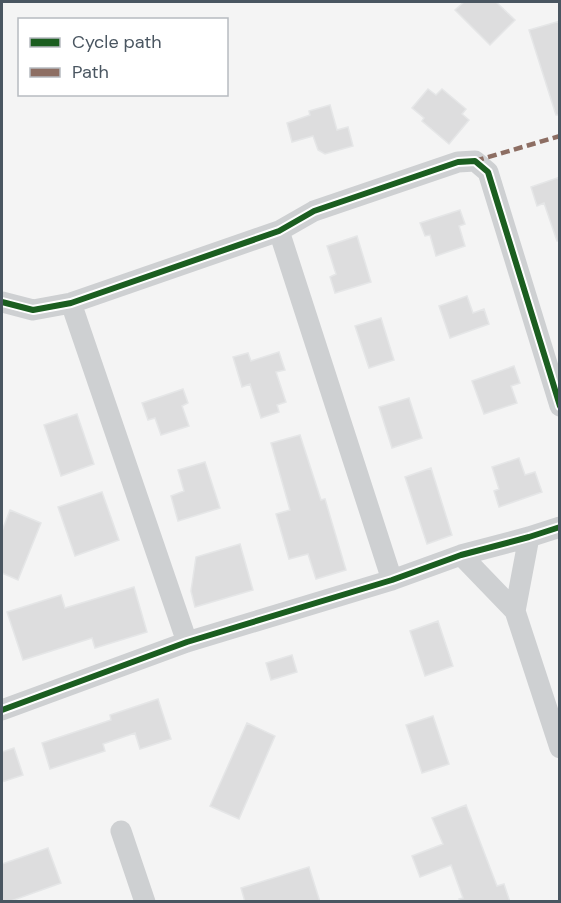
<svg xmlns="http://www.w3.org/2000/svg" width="561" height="903" viewBox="0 0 561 903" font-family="'DM Sans',sans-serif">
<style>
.building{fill:#ddddde;stroke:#e5e6e7;stroke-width:1.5}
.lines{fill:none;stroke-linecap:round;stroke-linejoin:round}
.minor{stroke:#ced0d2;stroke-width:21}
.quiet{stroke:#8d6e63;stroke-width:4.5;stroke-dasharray:9 4.5;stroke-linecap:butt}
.cycleway-casing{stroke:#fff;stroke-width:10}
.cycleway{stroke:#1b5e20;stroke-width:6}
</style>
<rect width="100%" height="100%" fill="#f4f4f4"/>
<!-- building -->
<path class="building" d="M 464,2 L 496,2 L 515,20 L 490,45 L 455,10 Z
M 560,21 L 560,115 L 556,115 L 529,30 Z
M 428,89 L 436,95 L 442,89 L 466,109 L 462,114 L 469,120 L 449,144 L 422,121 L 424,118 L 412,108 Z
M 330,105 L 337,130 L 348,127 L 353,146 L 325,154 L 318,150 L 313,136 L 292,142 L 287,123 L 310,115 L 309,111 Z
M 560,177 L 560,241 L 557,241 L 544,203 L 537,206 L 531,187 Z
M 460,210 L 465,224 L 459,226 L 465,246 L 436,256 L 430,235 L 425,236 L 420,223 Z
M 357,236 L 371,282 L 335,293 L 330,277 L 336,274 L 327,246 Z
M 467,296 L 473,313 L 484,309 L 489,324 L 450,338 L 439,306 Z
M 381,318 L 394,360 L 369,368 L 355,326 Z
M 279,352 L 285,370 L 276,372 L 286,402 L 277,405 L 279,412 L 261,418 L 250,384 L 242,387 L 233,357 L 248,353 L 251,361 Z
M 514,366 L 520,383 L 511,386 L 517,403 L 484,414 L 472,381 Z
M 183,389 L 188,403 L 182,406 L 189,426 L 161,435 L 155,418 L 148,420 L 142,403 Z
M 409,398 L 422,438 L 392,448 L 379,407 Z
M 77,414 L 94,464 L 61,476 L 44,425 Z
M 300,435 L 321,500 L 325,499 L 346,570 L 316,579 L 308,554 L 289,559 L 276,514 L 290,510 L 271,443 Z
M 519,458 L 525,475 L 535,472 L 542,492 L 499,507 L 494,491 L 499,489 L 492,467 Z
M 205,462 L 220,508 L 178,521 L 171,496 L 184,491 L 178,470 Z
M 431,468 L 452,535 L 427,544 L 405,477 Z
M 102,492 L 119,540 L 75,556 L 58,507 Z
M 10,510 L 41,523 L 18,580 L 2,573 L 2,531 Z
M 240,544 L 253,590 L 195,607 L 191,591 L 196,557 Z
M 134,587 L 147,632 L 95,648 L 92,638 L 23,660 L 7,612 L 61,595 L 65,608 Z
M 438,621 L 453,666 L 425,676 L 410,631 Z
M 292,655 L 297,672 L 271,680 L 266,663 Z
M 158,699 L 171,739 L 140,749 L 135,733 L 103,744 L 105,751 L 50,769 L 42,743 L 111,720 L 110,715 Z
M 433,716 L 449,764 L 422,773 L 406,725 Z
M 247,723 L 275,736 L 239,819 L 210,806 Z
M 14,748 L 23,775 L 2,782 L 2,752 Z
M 466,805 L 497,886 L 504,884 L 510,902 L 460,902 L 459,899 L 463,898 L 451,865 L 420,877 L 412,856 L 443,844 L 432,818 Z
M 48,848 L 61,883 L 8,902 L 2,902 L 2,864 Z
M 309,867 L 320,902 L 245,902 L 241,888 Z"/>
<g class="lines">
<!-- minor -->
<path class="minor" d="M 279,231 L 392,580
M 2,302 L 33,310 L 71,303 L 279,231 L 314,211 L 458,162 L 475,161 L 488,172 L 560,406
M 71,303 L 187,642
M 461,555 L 515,611 L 560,748
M 515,611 L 529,537
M 2,710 L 187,642 L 392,580 L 461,555 L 529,537 L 560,527
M 121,831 L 145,902"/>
<!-- quiet -->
<path class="quiet" d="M 475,161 L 560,136"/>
<!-- cycleway casing -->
<g class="cycleway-casing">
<path id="cycleway" d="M 2,302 L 33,310 L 71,303 L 279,231 L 314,211 L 458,162 L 475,161 L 488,172 L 560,406
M 2,710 L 187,642 L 392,580 L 461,555 L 529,537 L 560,527"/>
</g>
<!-- cycleway -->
<use href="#cycleway" class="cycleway"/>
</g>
<!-- border -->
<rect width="561" height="903" fill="none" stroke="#4a5661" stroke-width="6"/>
<!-- legend -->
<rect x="18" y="18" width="210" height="78" fill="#ffffff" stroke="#b7bbc0" stroke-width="1.5"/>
<rect x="30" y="38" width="30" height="9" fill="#1b5e20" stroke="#b7bbc0" stroke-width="1.5"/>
<text x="72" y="48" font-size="18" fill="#4a5661">Cycle path</text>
<rect x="30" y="68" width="30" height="9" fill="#8d6e63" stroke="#b7bbc0" stroke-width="1.5"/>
<text x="72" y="78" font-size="18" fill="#4a5661">Path</text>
</svg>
